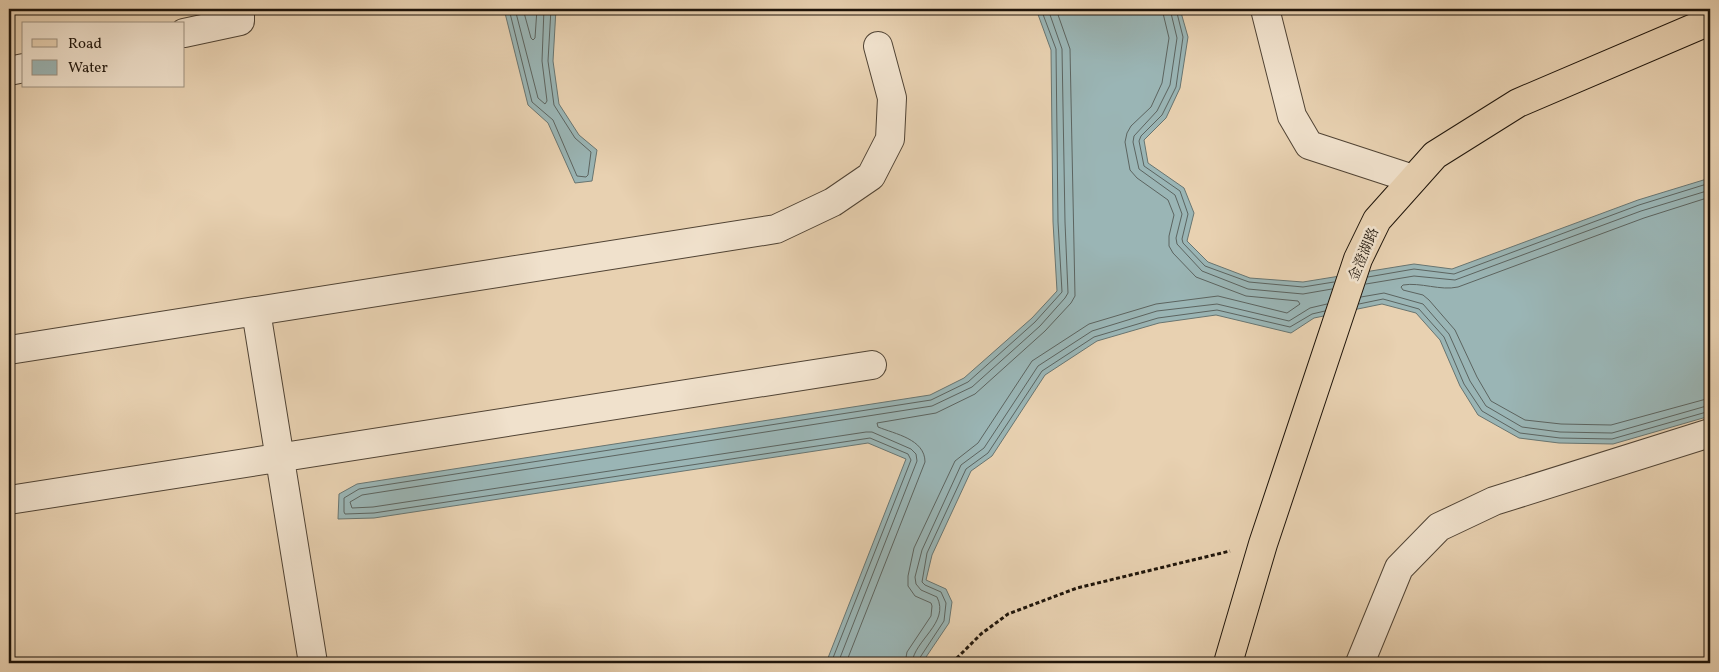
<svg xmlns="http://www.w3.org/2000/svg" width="1719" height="672" viewBox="0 0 1719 672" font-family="Vollkorn,'Noto Serif SC',serif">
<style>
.water{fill:#9ab5b5;stroke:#687571}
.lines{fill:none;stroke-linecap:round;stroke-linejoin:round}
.shore{stroke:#5c6460;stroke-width:1}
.minor-casing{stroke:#504334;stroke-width:30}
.major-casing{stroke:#1e140a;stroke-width:30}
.path{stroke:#1e140a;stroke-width:3;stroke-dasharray:4 2.5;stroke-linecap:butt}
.minor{stroke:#f0e1cc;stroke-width:28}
.major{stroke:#e8d1b1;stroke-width:28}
.labels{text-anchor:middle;stroke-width:5;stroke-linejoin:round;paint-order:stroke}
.street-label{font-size:14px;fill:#1e140a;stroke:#f0e1cc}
</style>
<rect width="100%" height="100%" fill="#e8d1b1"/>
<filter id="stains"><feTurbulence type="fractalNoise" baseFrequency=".004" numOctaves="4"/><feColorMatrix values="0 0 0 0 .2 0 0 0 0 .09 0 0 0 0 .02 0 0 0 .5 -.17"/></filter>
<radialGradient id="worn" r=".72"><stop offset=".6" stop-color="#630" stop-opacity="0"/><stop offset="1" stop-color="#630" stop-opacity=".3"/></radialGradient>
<!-- water -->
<path class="water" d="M 504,9 L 556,9 L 553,61 L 559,104 L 579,135 L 597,150 L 592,181 L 575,183 L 548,123 L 528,105 Z
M 1036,9 L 1180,9 L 1188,37 L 1180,88 L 1166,118 L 1144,140 L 1148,163 L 1184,188 L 1194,213 L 1187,241 L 1208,262 L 1250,278 L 1303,282 L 1414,264 L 1452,269 L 1638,200 L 1710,178 L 1710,416 L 1613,444 L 1559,443 L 1519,438 L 1478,415 L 1460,386 L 1440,340 L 1416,313 L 1382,304 L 1314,318 L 1291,333 L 1216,315 L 1159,323 L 1097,341 L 1045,375 L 992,456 L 971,471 L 932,555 L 926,580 L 946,589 L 952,602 L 949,623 L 922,663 L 826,663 L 906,459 L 868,443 L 374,518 L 338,519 L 339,494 L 357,484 L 930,395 L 964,378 L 1032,318 L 1057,291 L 1053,222 L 1051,50 Z"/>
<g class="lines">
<!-- shore -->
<path class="shore" d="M 509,9 L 532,102 L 553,120 L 577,176 L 586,177 L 588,175 L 591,152 L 575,138 L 554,105 L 548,61 L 551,9
M 515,9 L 538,98 L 545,104 L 547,101 L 542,61 L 544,9
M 523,9 L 531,38 L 533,40 L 535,38 L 537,9
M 1170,9 L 1177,38 L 1170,85 L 1157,111 L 1134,136 L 1133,142 L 1139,169 L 1175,195 L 1182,214 L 1176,238 L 1177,244 L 1202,271 L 1248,289 L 1303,294 L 1332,289
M 1176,9 L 1183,37 L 1176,87 L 1162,115 L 1141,136 L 1139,141 L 1144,166 L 1180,191 L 1188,214 L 1182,239 L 1183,243 L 1205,266 L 1249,282 L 1303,287 L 1334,282
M 1710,197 L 1644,218 L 1458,287 C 1440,291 1421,282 1403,285 L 1401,287 L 1403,290 L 1423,295 L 1429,300 L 1455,330 L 1477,377 L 1491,401 L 1525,420 L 1561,424 L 1611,425 L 1710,398
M 1368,277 L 1414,269 L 1454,274 L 1639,205 L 1710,183
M 1366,284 L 1414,276 L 1455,280 L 1641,211 L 1710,190
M 1361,297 L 1384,293 L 1423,304 L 1449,334 L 1470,381 L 1486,406 L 1522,427 L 1560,432 L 1612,433 L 1710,405
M 1359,304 L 1383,299 L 1419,309 L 1444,337 L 1464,384 L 1482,411 L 1520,433 L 1560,438 L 1612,439 L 1710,411
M 831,663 L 911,460 L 908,454 L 870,438 L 374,513 L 345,514 L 344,512 L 344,498 L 359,489 L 931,400 L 968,382 L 1035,322 L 1062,292 L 1058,222 L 1056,49 L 1041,9
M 838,663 L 917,461 L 916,454 L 911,449 L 872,432 L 866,432 L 373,507 L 352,508 L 350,502 L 362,495 L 932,406 L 972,387 L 1040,326 L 1065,298 L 1068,293 L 1065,222 L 1062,49 L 1048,9
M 846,663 L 925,462 C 925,439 895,434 878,427 L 877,423 L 936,413 L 975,394 L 1045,331 L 1071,303 L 1075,296 L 1070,49 L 1056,9
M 905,663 L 907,652 L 931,616 L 932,606 L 931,603 L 915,596 L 908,586 L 908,576 L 914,548 L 955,461 L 978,443 L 1032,361 L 1089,324 L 1156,304 L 1218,296 L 1287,313 L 1300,304 L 1298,301 L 1246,296 L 1196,277 L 1173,253 L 1169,246 L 1169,236 L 1174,215 L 1168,200 L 1137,178 L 1130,170 L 1125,142 L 1127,133 L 1131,126 L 1151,107 L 1162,83 L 1169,38 L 1162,9
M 912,663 C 914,640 950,623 937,597 L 921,590 L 916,584 L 915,577 L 922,550 L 961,465 L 984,448 L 1038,366 L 1092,331 L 1157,311 L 1217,304 L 1289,321 L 1310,308 L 1327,304
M 919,663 L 919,659 L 944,621 L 946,603 L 941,592 L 925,585 L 922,582 L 927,553 L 966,469 L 988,453 L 1042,371 L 1094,337 L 1158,318 L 1217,310 L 1290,327 L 1312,314 L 1325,311"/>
<!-- minor casing -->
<g class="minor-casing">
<path id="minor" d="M 1265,9 L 1292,116 L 1309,145 L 1413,179
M 184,33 L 240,21 L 240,9
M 9,71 L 24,68
M 256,311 L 313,663
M 9,350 L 776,229 L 833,202 L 871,176 L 890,139 L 892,98 L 878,46
M 9,500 L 872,365
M 1360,663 L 1399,568 L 1439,527 L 1494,501 L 1710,433"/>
</g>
<!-- major casing -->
<g class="major-casing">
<path id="major" d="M 1228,663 L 1263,544 L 1358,259 L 1377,220 L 1435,155 L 1518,103 L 1710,21"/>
</g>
<!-- path -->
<path class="path" d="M 952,663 L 981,634 L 1008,614 L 1077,588 L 1230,551"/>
<!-- minor -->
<use href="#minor" class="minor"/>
<!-- major -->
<use href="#major" class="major"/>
</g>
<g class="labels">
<!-- street labels -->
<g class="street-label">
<text transform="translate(1363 254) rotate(-67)" y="5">金澄湖路</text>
</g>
</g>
<!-- margin -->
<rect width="1719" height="672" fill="none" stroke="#e8d1b1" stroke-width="30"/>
<rect x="10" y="10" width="1699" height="652" fill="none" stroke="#1e140a" stroke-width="2.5"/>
<rect x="15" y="15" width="1689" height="642" fill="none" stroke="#1e140a"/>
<!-- legend -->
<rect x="22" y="22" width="162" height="65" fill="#f0e1cc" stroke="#9c8f7e"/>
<rect x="32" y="39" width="25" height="8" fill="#e8d1b1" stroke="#9c8f7e"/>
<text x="68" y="48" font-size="15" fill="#1e140a">Road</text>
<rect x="32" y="60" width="25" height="15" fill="#9ab5b5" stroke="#9c8f7e"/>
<text x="68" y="72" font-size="15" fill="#1e140a">Water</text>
<rect width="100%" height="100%" filter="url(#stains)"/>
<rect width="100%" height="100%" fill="url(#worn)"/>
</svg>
